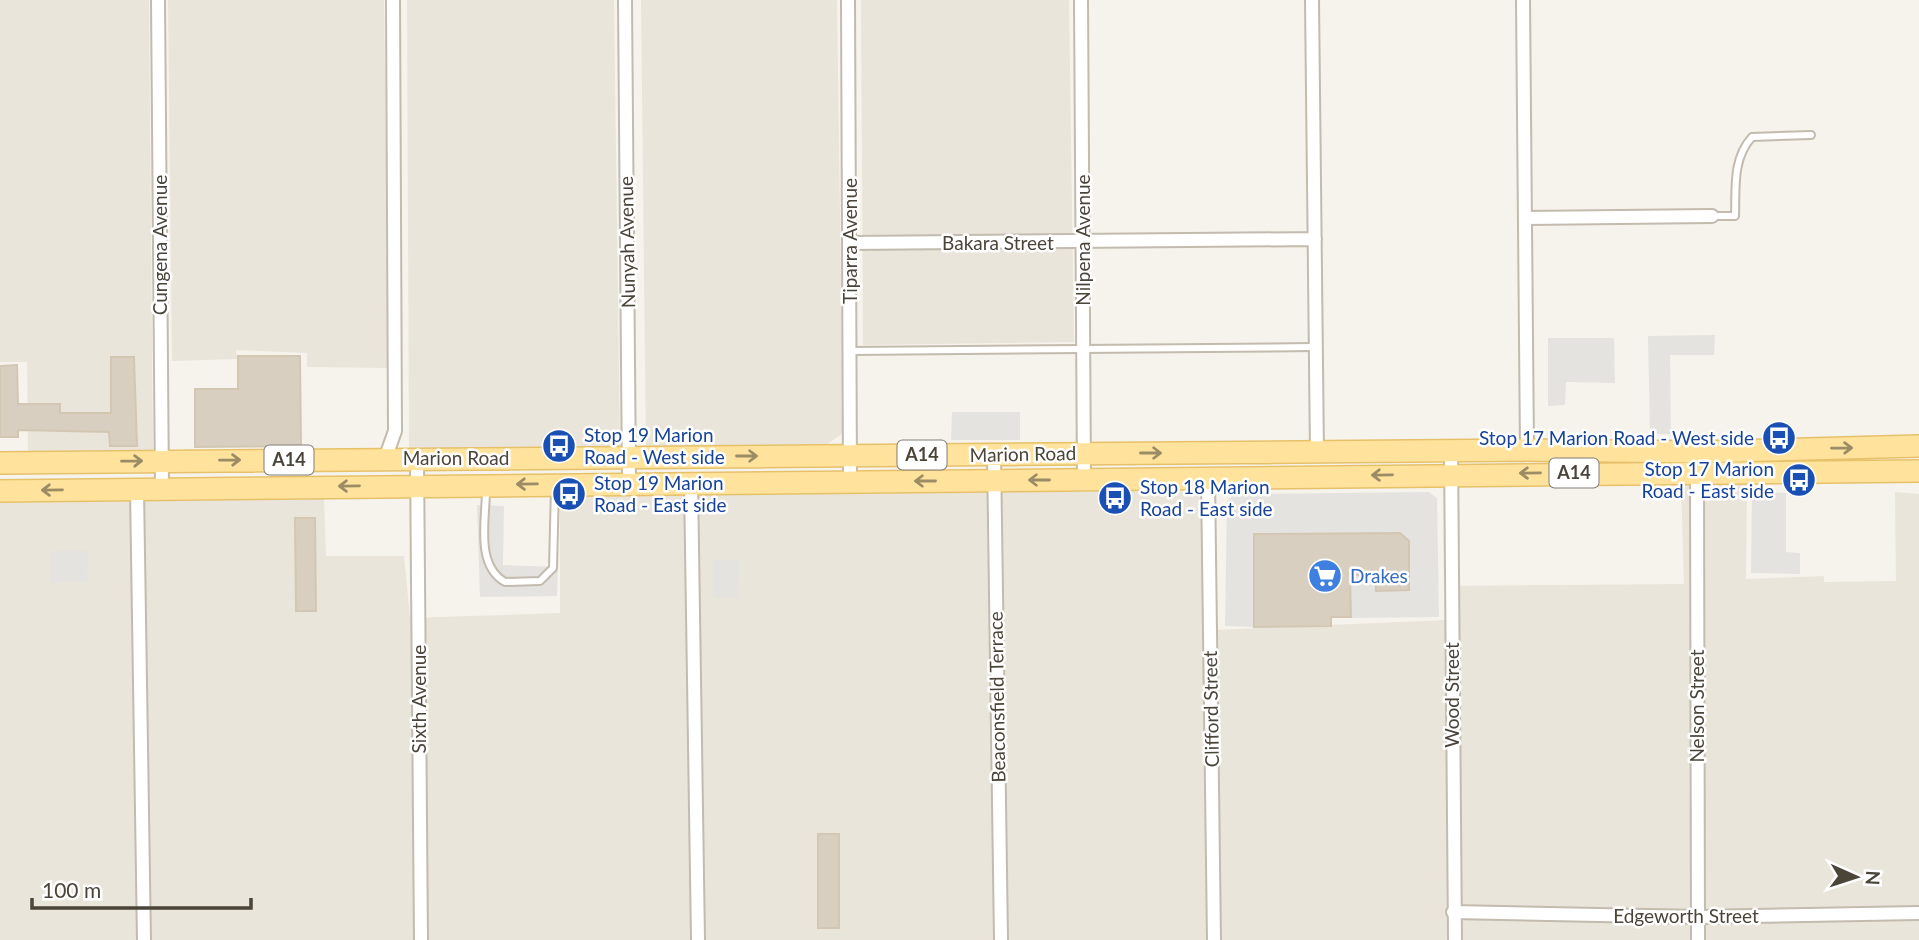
<svg xmlns="http://www.w3.org/2000/svg" width="1919" height="940" viewBox="0 0 1919 940" font-family="Lato,sans-serif">
<style>
.residential{fill:#eae5da}
.parking{fill:#e5e3e0}
.building{fill:#d8cfc1;stroke:#d3c7b4;stroke-width:2}
.lines{fill:none;stroke-linecap:round;stroke-linejoin:round}
.lane-casing{stroke:#c2bbae;stroke-width:10}
.street-casing{stroke:#c2bbae;stroke-width:16}
.primary-casing{stroke:#e6c16a;stroke-width:24}
.lane{stroke:#fff;stroke-width:6}
.street{stroke:#fff;stroke-width:12}
.primary{stroke:#ffe39c;stroke-width:21}
.oneway{stroke:#9c8c66}
.labels{text-anchor:middle;stroke-width:5;stroke-linejoin:round;paint-order:stroke}
.shield{fill:#fff;stroke:#817c74;stroke-width:2}
.shield-label{font-size:18px;font-weight:bold;fill:#4b4439}
.street-label{font-size:19px;fill:#4b4439;stroke:#fff}
.transit-label{font-size:19px;fill:#164399;stroke:#fff;text-anchor:start}
.shop-label{font-size:19px;fill:#366cbe;stroke:#fff;text-anchor:start}
</style>
<rect width="100%" height="100%" fill="#f6f3ec"/>
<!-- residential -->
<path class="residential" d="M 0,0 L 149,0 L 153,454 L 28,455 L 27,362 L 0,362 Z
M 168,0 L 384,0 L 389,368 L 307,367 L 307,353 L 236,350 L 237,359 L 172,361 Z
M 407,0 L 614,0 L 620,449 L 409,449 Z
M 641,0 L 837,0 L 843,433 L 823,447 L 646,450 Z
M 861,0 L 1069,0 L 1074,342 L 863,345 Z
M 1681,481 L 1747,481 L 1746,579 L 1824,576 L 1824,582 L 1896,581 L 1895,492 L 1919,494 L 1919,940 L 0,940 L 0,503 L 324,499 L 326,556 L 404,556 L 410,618 L 560,613 L 560,495 L 1215,491 L 1214,630 L 1447,620 L 1447,586 L 1684,584 Z"/>
<!-- parking -->
<path class="parking" d="M 1715,335 L 1714,355 L 1670,355 L 1671,434 L 1650,434 L 1648,336 Z
M 1548,338 L 1614,338 L 1615,383 L 1566,382 L 1565,405 L 1548,406 Z
M 952,412 L 1020,412 L 1020,440 L 951,440 Z
M 1429,492 L 1437,498 L 1439,617 L 1351,618 L 1350,575 L 1375,575 L 1376,591 L 1409,590 L 1409,541 L 1400,533 L 1254,534 L 1254,627 L 1225,626 L 1227,501 L 1234,494 Z
M 1752,492 L 1786,493 L 1786,552 L 1800,553 L 1800,574 L 1751,573 Z
M 477,505 L 504,506 L 503,565 L 558,567 L 557,596 L 480,597 Z
M 51,551 L 88,551 L 87,582 L 50,583 Z
M 713,560 L 739,560 L 738,598 L 713,598 Z"/>
<!-- building -->
<path class="building" d="M 238,356 L 300,356 L 301,446 L 195,447 L 195,389 L 238,389 Z
M 111,357 L 134,357 L 137,446 L 110,446 L 109,432 L 18,430 L 18,437 L 0,437 L 0,366 L 17,365 L 18,404 L 60,404 L 60,413 L 111,413 Z
M 295,518 L 315,518 L 316,611 L 296,611 Z
M 1400,533 L 1409,541 L 1409,590 L 1376,591 L 1375,575 L 1350,575 L 1351,617 L 1331,617 L 1331,626 L 1254,627 L 1254,534 Z
M 818,834 L 839,834 L 839,928 L 818,928 Z"/>
<g class="lines">
<!-- lane casing -->
<g class="lane-casing">
<path id="lane" d="M 1712,216 L 1735,216 C 1736,189 1732,159 1752,137 L 1811,135
M 850,351 L 1316,347
M 486,490 C 486,519 475,565 505,582 L 540,581 L 553,568 L 555,487"/>
</g>
<!-- street casing -->
<g class="street-casing">
<path id="street" d="M 158,0 L 162,489
M 625,0 L 629,483
M 848,0 L 850,481
M 1081,0 L 1084,479
M 1312,0 L 1317,454
M 1523,0 L 1527,450
M 1526,218 L 1712,216
M 850,243 L 1315,239
M 1451,450 L 1455,940
M 994,454 L 1001,940
M 385,459 L 395,431 L 393,0
M 417,459 L 421,940
M 1697,471 L 1698,940
M 1208,478 L 1214,940
M 691,482 L 698,940
M 137,489 L 144,940
M 1453,912 L 1698,917 L 1919,913"/>
</g>
<!-- primary casing -->
<g class="primary-casing">
<path id="primary" d="M 0,463 L 1527,450 L 1698,452 L 1919,446
M 0,491 L 1919,471"/>
</g>
<!-- lane -->
<use href="#lane" class="lane"/>
<!-- street -->
<use href="#street" class="street"/>
<!-- primary -->
<use href="#primary" class="primary"/>
</g>
<!-- one-way arrows -->
<defs><path id="oneway-shaft" d="M-6 0H5M1.5-3L5.5 0L1.5 3" fill="none" stroke-width="1.6" stroke-linecap="round" stroke-linejoin="round" transform="scale(1.75)"/></defs>
<g class="oneway">
<use href="#oneway-shaft" transform="translate(1842 448) rotate(-1)"/>
<use href="#oneway-shaft" transform="translate(1151 453)"/>
<use href="#oneway-shaft" transform="translate(747 456)"/>
<use href="#oneway-shaft" transform="translate(230 460) rotate(-1)"/>
<use href="#oneway-shaft" transform="translate(132 461) rotate(-1)"/>
<use href="#oneway-shaft" transform="translate(1530 473) rotate(179)"/>
<use href="#oneway-shaft" transform="translate(1382 475) rotate(179)"/>
<use href="#oneway-shaft" transform="translate(1039 480) rotate(180)"/>
<use href="#oneway-shaft" transform="translate(925 481) rotate(180)"/>
<use href="#oneway-shaft" transform="translate(527 484) rotate(179)"/>
<use href="#oneway-shaft" transform="translate(349 486) rotate(179)"/>
<use href="#oneway-shaft" transform="translate(52 490) rotate(179)"/>
</g>
<!-- icons -->
<defs>
<g id="bus-disc" transform="scale(1.75)"><circle r="9.5" fill="#1a4fb4" stroke="#fff"/><path d="M-5-6H5V4H4V6H2V4H-2V6H-4V4H-5ZM-3.5-4V0h7V-4ZM-3.5 1.2v1.5H-2V1.2ZM2 1.2v1.5H3.5V1.2Z" fill="#fff"/></g>
<g id="supermarket-disc" transform="scale(1.75)"><circle r="9.5" fill="#3f7fe0" stroke="#fff"/><path d="M-6-5.5h2.5l.6 2H6L4.5 2H-2.5L-4.4-4H-6ZM-1.5 3.2a1.3 1.3 0 1 0 .1 0ZM3 3.2a1.3 1.3 0 1 0 .1 0Z" fill="#fff"/></g>
</defs>
<g fill-rule="evenodd">
<use href="#bus-disc" x="1779" y="438"/>
<use href="#bus-disc" x="559" y="446"/>
<use href="#bus-disc" x="1799" y="480"/>
<use href="#bus-disc" x="569" y="494"/>
<use href="#bus-disc" x="1115" y="498"/>
<use href="#supermarket-disc" x="1325" y="576"/>
</g>
<g class="labels">
<!-- shield labels -->
<g class="shield">
<rect x="897.5" y="440.5" width="49" height="29" rx="5"/>
<rect x="264.5" y="445.5" width="49" height="29" rx="5"/>
<rect x="1549.5" y="458.5" width="49" height="29" rx="5"/>
</g>
<g class="shield-label">
<text x="922" y="461">A14</text>
<text x="289" y="466">A14</text>
<text x="1574" y="479">A14</text>
</g>
<!-- street labels -->
<g class="street-label">
<text transform="translate(1083 240) rotate(-90)" y="7">Nilpena Avenue</text>
<text transform="translate(850 241) rotate(-90)" y="7">Tiparra Avenue</text>
<text transform="translate(627 242) rotate(-91)" y="7">Nunyah Avenue</text>
<text x="998" y="250">Bakara Street</text>
<text transform="translate(160 245) rotate(-90)" y="7">Cungena Avenue</text>
<text transform="translate(1023 454) rotate(-1)" y="7">Marion Road</text>
<text x="456" y="465">Marion Road</text>
<text transform="translate(1452 695) rotate(-90)" y="7">Wood Street</text>
<text transform="translate(997 697) rotate(-91)" y="7">Beaconsfield Terrace</text>
<text transform="translate(419 699) rotate(-90)" y="7">Sixth Avenue</text>
<text transform="translate(1697 706) rotate(-90)" y="7">Nelson Street</text>
<text transform="translate(1211 709) rotate(-91)" y="7">Clifford Street</text>
<text x="1686" y="923">Edgeworth Street</text>
</g>
<!-- transit labels -->
<g class="transit-label">
<text x="584" y="442">Stop 19 Marion<tspan x="584" dy="22">Road - West side</tspan></text>
<text x="1754" y="445" text-anchor="end">Stop 17 Marion Road - West side</text>
<text x="1774" y="476" text-anchor="end">Stop 17 Marion<tspan x="1774" dy="22">Road - East side</tspan></text>
<text x="594" y="490">Stop 19 Marion<tspan x="594" dy="22">Road - East side</tspan></text>
<text x="1140" y="494">Stop 18 Marion<tspan x="1140" dy="22">Road - East side</tspan></text>
</g>
<!-- shop labels -->
<g class="shop-label">
<text x="1350" y="583">Drakes</text>
</g>
</g>
<!-- north arrow -->
<g transform="translate(1856 877) rotate(93)" stroke="#ffffff" stroke-width="5" paint-order="stroke">
<path d="M0-5L12 26L0 18L-12 26Z" fill="#4b4439"/>
<text y="-10" font-size="19" font-weight="bold" text-anchor="middle" fill="#4b4439">N</text>
</g>
<!-- scale -->
<path d="M32 898v10h219v-10" fill="none" stroke="#4b4439" stroke-width="3.5"/>
<text x="42" y="898" font-size="21" fill="#4b4439" stroke="#ffffff" stroke-width="5" paint-order="stroke">100 m</text>
</svg>
